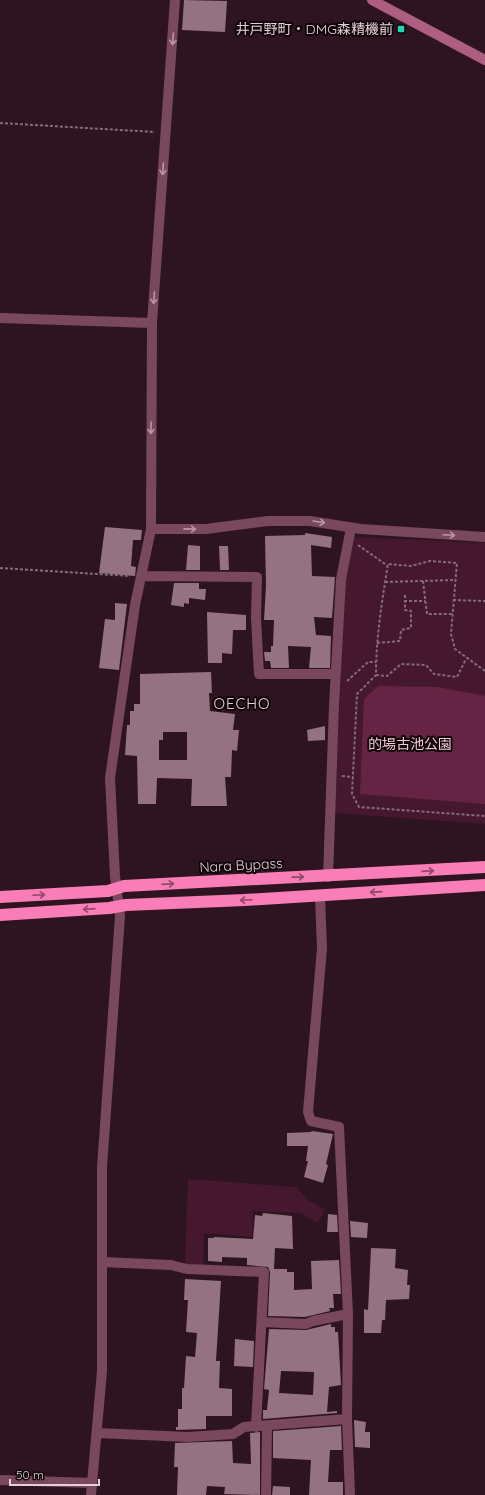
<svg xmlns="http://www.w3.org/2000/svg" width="485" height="1495" viewBox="0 0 485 1495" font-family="Quicksand,'Noto Sans JP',sans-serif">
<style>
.green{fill:#46182f}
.water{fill:#662444}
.building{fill:#947280;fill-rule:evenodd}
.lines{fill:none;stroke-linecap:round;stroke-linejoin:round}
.path{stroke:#846d76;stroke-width:2;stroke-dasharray:3 2;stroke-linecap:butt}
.street{stroke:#79485d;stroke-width:10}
.secondary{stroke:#ad5e81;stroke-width:10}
.highway{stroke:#f97db6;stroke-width:12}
.oneway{stroke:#b898a5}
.oneway2{stroke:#904768}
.poi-dot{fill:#25d5ae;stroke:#0f0509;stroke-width:1.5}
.labels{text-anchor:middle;stroke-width:4;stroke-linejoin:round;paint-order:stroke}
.poi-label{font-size:14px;fill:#e2ced5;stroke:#0f0509;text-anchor:end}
.park-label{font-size:14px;fill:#f2c7d8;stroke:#0f0509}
.street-label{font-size:14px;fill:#e2ced5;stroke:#0f0509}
.neighbourhood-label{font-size:15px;letter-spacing:1px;fill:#e2ced5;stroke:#0f0509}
</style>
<rect width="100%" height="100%" fill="#2e1420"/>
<!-- green -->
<path class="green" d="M 355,537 L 485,543 L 485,824 L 335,813 L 345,578 Z
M 188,1179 L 296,1187 L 308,1200 L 325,1210 L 317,1223 L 301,1213 L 253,1211 L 252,1237 L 204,1233 L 203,1268 L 185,1266 Z"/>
<!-- water -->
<path class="water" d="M 378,686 L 437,687 L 485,696 L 485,804 L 360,794 L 364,699 Z"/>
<!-- building -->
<path class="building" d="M 184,0 L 227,1 L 225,32 L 182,30 Z
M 105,527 L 142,530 L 141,540 L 133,540 L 131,566 L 136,567 L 135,576 L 99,573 Z
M 305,533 L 332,537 L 331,548 L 311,545 L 312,576 L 335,577 L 332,618 L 314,617 L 316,635 L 331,636 L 330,668 L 309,668 L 311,647 L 288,646 L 289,668 L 271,668 L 270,661 L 265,661 L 264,652 L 271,652 L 271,646 L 273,646 L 274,620 L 264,620 L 266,586 L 265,536 L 305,535 Z
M 188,545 L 200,546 L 200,570 L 186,570 Z
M 219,546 L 228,546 L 229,570 L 220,570 Z
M 174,583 L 199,583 L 199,589 L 206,589 L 205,600 L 189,598 L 189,604 L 184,603 L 184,607 L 171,605 Z
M 115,603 L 127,604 L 119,670 L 99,668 L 105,619 L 115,620 Z
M 207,612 L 246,615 L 246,630 L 233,630 L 232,654 L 222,653 L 222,663 L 208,663 Z
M 211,672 L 212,693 L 209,693 L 210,711 L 235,714 L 233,730 L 239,730 L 237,751 L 232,750 L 231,777 L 225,777 L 227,806 L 191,806 L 192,779 L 157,778 L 156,804 L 138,804 L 137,756 L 125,755 L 127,725 L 130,725 L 130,711 L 134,711 L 134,704 L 140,704 L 140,674 ZM 163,732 L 187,732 L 187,760 L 159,760 L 159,740 L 163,740 Z
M 325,726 L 325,740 L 308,741 L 307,730 Z
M 312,1131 L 333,1134 L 326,1164 L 328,1165 L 323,1183 L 304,1177 L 308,1161 L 306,1161 L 308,1146 L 287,1146 L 287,1133 L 311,1132 Z
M 263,1213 L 292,1216 L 293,1249 L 275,1248 L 274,1269 L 287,1269 L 287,1272 L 294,1272 L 294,1290 L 312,1289 L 311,1261 L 339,1260 L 341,1294 L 333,1294 L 334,1308 L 329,1308 L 330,1311 L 305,1317 L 268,1316 L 270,1272 L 268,1267 L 247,1265 L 247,1258 L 222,1257 L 222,1262 L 208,1261 L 208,1238 L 214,1238 L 214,1237 L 253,1239 L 255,1215 L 262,1216 Z
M 328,1214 L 337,1215 L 338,1232 L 327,1232 Z
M 350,1221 L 368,1223 L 367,1238 L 351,1237 Z
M 371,1248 L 396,1249 L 395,1268 L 408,1270 L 407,1285 L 410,1285 L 409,1299 L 386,1300 L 385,1320 L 382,1320 L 381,1333 L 364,1333 L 364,1309 L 368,1310 Z
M 185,1279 L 221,1281 L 216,1361 L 220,1361 L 219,1388 L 232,1389 L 232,1416 L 206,1416 L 206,1429 L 176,1430 L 176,1427 L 178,1427 L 178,1409 L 182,1409 L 182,1388 L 184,1388 L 186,1356 L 195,1357 L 197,1333 L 186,1332 L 188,1300 L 184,1300 Z
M 331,1324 L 331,1327 L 335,1327 L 335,1332 L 338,1332 L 341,1385 L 329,1387 L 327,1412 L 337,1411 L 337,1413 L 263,1419 L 263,1410 L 267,1410 L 269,1390 L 264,1389 L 269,1329 L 306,1330 ZM 281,1371 L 314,1372 L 313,1395 L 279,1393 Z
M 235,1339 L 254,1341 L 253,1367 L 234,1366 Z
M 354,1420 L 366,1422 L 365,1432 L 370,1432 L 370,1448 L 355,1447 Z
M 341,1426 L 342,1450 L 330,1450 L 328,1482 L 343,1482 L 343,1495 L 309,1495 L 311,1460 L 273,1458 L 273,1431 Z
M 260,1432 L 260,1495 L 224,1494 L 225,1487 L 207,1486 L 206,1495 L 177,1495 L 178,1467 L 174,1467 L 175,1443 L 232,1441 L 233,1463 L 251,1464 L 250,1433 Z
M 273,1486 L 290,1487 L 290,1495 L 272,1495 Z"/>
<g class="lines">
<!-- path -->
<path class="path" d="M 0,123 L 155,132
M 358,545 L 388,566
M 0,568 L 130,576
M 423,581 L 427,614 L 452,614
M 385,582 L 455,580
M 405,595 L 405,601 L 425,601
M 453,600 L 485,601
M 377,643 L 400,641 L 401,630 L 411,628 L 411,611 L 405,610 L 405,601
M 485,671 L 455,649 L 451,634 L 457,563 L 430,561 L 411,566 L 388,564 C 382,601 376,637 376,675 L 357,694 L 352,794 L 359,807 L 485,816
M 376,675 L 387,676 L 401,664 L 426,665 L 434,674 L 457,677 L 466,659
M 347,681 L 368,662 L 376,662
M 342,776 L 353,777"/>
<!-- street -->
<path class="street" d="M 0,318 L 152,323
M 151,529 L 206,529 L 268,521 L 310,521 L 361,529 L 485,537
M 141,576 L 257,577 L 256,618 L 259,674 L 336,674
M 328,877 L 334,706 L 341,579 L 351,528
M 320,896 L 322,948 L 308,1112 L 311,1121 L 339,1127 L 348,1314 L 347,1419 L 350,1495
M 102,1262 L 171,1265 L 187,1269 L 264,1272 L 256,1427
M 262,1322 L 306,1324 L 313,1321 L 348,1314
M 98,1433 L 188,1437 L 233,1434 L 244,1427 L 347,1419
M 0,1480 L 92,1483
M 91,1495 L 102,1371 L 102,1167 L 120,916 L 115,876 L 110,778 L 135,605 L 151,529 L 152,323 L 175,0
M 266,1495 L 267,1426"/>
<!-- secondary -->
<path class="secondary" d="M 372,0 L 485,60"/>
<!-- highway -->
<path class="highway" d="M 0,897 L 108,891 L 124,886 L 485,867
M 0,915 L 109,908 L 126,905 L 245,900 L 485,885"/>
</g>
<!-- one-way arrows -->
<defs><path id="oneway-shaft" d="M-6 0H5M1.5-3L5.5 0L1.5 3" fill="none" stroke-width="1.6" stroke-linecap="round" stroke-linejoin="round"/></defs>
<g class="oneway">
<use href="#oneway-shaft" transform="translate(173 39) rotate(94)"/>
<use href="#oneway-shaft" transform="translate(163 169) rotate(94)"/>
<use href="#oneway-shaft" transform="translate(154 298) rotate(94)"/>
<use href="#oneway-shaft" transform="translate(151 428) rotate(91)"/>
<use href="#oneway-shaft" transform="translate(319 522) rotate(9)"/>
<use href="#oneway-shaft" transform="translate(190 529) rotate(1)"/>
<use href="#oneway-shaft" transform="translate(449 535) rotate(3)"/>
</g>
<g class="oneway2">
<use href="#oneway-shaft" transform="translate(428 871) rotate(-4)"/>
<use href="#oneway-shaft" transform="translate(298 877) rotate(-1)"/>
<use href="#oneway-shaft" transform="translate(168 884) rotate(-4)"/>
<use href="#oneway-shaft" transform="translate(376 892) rotate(176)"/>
<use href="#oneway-shaft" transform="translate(39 895) rotate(-3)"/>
<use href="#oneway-shaft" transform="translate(246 900) rotate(177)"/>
<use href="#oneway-shaft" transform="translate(89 909) rotate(176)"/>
</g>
<!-- markers -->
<rect class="poi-dot" x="397" y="25" width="8" height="8" rx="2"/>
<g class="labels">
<!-- poi labels -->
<g class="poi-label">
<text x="393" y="34">井戸野町・DMG森精機前</text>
</g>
<!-- park labels -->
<g class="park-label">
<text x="410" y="749">的場古池公園</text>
</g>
<!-- street labels -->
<g class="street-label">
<text transform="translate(241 865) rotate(-3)" y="5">Nara Bypass</text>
</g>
<!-- neighbourhood labels -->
<g class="neighbourhood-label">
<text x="242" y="709">OECHO</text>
</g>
</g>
<!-- scale -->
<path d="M10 1479v6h89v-6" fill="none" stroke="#e2ced5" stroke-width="2"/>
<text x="16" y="1479" font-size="12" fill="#e2ced5" stroke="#0f0509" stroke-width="3" paint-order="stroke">50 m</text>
</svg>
